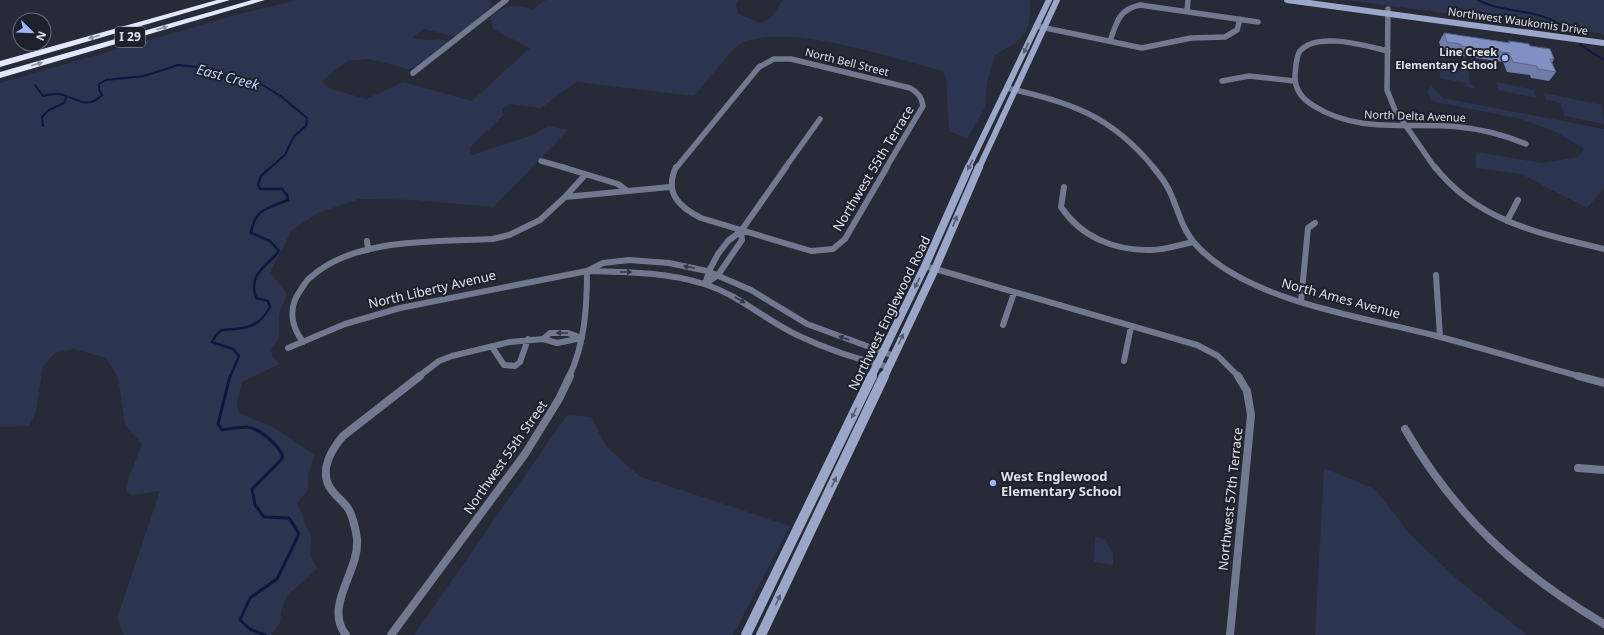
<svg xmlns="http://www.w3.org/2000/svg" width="1604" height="635" viewBox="0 0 1604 635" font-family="'Noto Sans',sans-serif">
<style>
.green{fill:#2c3450}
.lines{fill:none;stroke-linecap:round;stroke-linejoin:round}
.stream-far2{stroke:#10173f;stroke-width:2}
.stream-far1{stroke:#10173f;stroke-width:2.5}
.stream{stroke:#10173f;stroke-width:3}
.street-far2{stroke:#72798f;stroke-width:5.5}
.street-far1{stroke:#72798f;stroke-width:6}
.street{stroke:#72798f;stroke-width:8}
.secondary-far2{stroke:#9ba6c8;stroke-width:6}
.secondary-far1{stroke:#9ba6c8;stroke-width:8}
.secondary{stroke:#9ba6c8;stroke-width:10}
.highway{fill:#e1e8fe;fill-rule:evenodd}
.wall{fill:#707da8}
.building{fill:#8291c3;stroke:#5b6688}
.oneway{fill:#898ea0}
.oneway2{fill:#565d72}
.oneway3{fill:#323745}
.poi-dot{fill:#9eb4fd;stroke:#1d212c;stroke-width:1.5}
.labels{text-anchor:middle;stroke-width:4;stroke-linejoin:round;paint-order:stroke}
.far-street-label{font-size:11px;fill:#dfe2ea;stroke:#1d212c}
.far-poi-label{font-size:11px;font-weight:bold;fill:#dfe2ea;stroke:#1d212c;text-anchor:end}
.shield{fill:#1d212c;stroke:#a5a8b1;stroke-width:1}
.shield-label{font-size:12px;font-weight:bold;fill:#dfe2ea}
.street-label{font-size:13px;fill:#dfe2ea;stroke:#1d212c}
.poi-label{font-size:13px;font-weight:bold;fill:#dfe2ea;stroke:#1d212c;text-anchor:start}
.water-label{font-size:14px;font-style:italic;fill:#c0cefa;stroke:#1d212c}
</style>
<rect width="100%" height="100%" fill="#272a37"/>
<!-- green -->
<path class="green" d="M 298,0 L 489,0 L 492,4 L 487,11 L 456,37 L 424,29 L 413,37 C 424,43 436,37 449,41 L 417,67 L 408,69 L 369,59 L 347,61 L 322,81 L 328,88 L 366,99 L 403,82 L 472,101 L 530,48 L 493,29 L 490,17 C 507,3 512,5 533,9 L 546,0 L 739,0 L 736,5 L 739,14 L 760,23 L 770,19 L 783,0 L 1030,0 C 1031,36 1024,38 995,55 L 987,83 L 985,107 L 967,139 L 949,131 L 946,78 L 943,71 C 894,59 787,21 740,44 C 733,47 702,88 694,96 L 576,82 L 541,108 L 510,104 L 502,109 L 504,115 L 469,148 L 472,155 L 535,134 L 548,126 L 568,130 L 494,207 L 415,200 L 359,199 L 318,213 L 292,230 L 270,272 L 287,294 L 279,315 L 279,338 L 271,350 L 273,357 L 280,364 L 242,382 L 237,403 L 239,413 L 275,428 L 315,455 L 308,475 L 308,490 L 297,503 L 311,537 L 310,555 L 317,568 L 302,583 L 288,594 L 282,608 L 280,623 L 271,635 L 124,635 L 117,618 L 160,491 L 132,495 L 126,492 L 128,480 L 142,444 L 125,425 L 118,377 L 106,358 L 74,349 L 55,353 L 43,366 L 36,412 L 29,426 L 0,427 L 0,83 L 239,14 Z
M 1346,0 L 1604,0 L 1604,34 Z
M 1439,64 L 1469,70 L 1470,84 L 1474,85 L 1475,89 L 1466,87 L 1465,83 L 1440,78 Z
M 1497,82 L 1534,90 L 1536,98 L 1498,90 Z
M 1431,86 L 1443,98 L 1604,129 L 1604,188 L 1587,208 L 1521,174 L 1476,168 L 1476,152 L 1542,163 L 1578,157 L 1584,149 L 1556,132 L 1521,119 L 1431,101 L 1428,92 Z
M 1544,93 L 1602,105 L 1604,124 L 1564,116 L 1561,103 L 1545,99 Z
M 567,415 L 591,417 L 606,446 L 639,476 L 790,526 L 733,635 L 414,635 Z
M 1324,468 L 1375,489 L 1409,533 L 1459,581 L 1527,635 L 1315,635 Z
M 1095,537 L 1105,539 L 1113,553 L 1113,565 L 1094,562 Z"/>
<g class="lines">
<!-- stream-far2 -->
<path class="stream-far2" d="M 1478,0 C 1495,9 1511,9 1529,13 C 1547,16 1564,25 1579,36
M 1582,41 L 1580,45 L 1604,60
M 35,85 L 43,96 C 48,95 55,93 59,94 C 76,97 86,111 102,95 L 99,90 L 99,84 L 106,80 L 144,76 L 178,65 L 198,67 L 230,80 L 256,81 L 282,97 L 307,118 L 306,126 L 294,136 L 285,155 L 270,168
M 43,126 L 42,117 L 49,110 L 64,103 L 66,98"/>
<!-- stream-far1 -->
<path class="stream-far1" d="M 230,377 L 239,356 L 233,349 L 212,342 L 216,335 L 222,330 C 245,328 257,330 270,307 L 268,301 L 256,298 C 248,274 265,268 279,251 L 270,241 L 251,233 C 254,209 269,208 288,200 L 287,195 L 282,189 L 260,189 L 258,185 L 261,176 L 271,167"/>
<!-- stream -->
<path class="stream" d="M 230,376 L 218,424 L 222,430 C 230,429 239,427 247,427 C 261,429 277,444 283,456 L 280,461 L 252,489 L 255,505 L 264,517 L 289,518 L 299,534 L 277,579 L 250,598 L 240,620 L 250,629 L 265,635"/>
<!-- street-far2 -->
<path class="street-far2" d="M 1388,9 L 1387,90 L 1395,110 L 1435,168
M 1187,11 L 1188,0
M 1036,26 L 1142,48 L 1191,38 L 1225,37 L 1237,30 L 1240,19
M 1110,41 C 1117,22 1118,10 1140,5 L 1258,22
M 1388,51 C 1366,46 1317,31 1300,51 C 1296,56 1296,67 1295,74 C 1294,88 1302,99 1314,106 C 1358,134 1410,122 1459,127 C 1482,129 1504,135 1526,144
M 413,73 L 506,0
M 1222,81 L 1249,76 L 1294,81
M 1007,88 C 1071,103 1111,115 1154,168
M 541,161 L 566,168
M 676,168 L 759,67 L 774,59 L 791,59 L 910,88 C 918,92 922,97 923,106 L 886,168
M 785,168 L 820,119"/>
<!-- street-far1 -->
<path class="street-far1" d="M 562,167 L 618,184 L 626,190
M 676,167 C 664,193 679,207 701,218 L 811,251 L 833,249 L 845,239 L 887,167
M 1153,167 C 1159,174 1165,182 1169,190 C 1180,213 1181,231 1201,250 C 1255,302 1362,317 1433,335 C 1482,348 1532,363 1582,377
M 1435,167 C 1477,221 1541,234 1604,249
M 1064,187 L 1061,207 C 1081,237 1115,251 1151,250 C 1165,250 1179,245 1193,242
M 565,197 L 585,175
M 1507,221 L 1518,200
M 367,241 L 368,250
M 925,266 L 1197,345 L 1218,356 L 1239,377
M 587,271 C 627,272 666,272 704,284 C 739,295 765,320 797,335 C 824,348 860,360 889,367
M 1436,275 L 1440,337
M 705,284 L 710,269 L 718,254 L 728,241 L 741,231 L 786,167
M 705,284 L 718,275 L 742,240 L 741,231
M 1301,301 L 1308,228 L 1315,223
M 1003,325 L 1014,293
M 543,339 L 557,343 L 582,338
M 303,342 C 291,326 288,308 300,291 C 303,287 306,280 311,277 C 355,237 437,242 493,239 L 509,235 L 540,220 L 565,197 L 670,187
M 492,347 L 504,365 L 515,366 L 520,362 L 528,339
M 288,348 L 345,324 L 400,308 L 587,271 L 603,263 L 629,260 L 669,263 L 707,271 L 751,290 L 807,324 L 894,356
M 1124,361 L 1131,327
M 418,377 L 439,361 L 452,356 L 510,342 L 543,339 L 550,333 L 568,333 L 582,338
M 569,377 C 585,343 587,307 587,271"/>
<!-- street -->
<path class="street" d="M 1578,376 L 1604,383
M 1405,429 C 1456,517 1517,572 1604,624
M 1578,468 L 1604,470
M 346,635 C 323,606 360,571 357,539 C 356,530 352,513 347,507 C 342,500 333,494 329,486 C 320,469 332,449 343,436 L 420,376
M 391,635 L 525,454 L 559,399 L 570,376
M 1230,635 L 1251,415 L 1247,391 L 1238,376"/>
<!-- secondary-far2 -->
<path class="secondary-far2" d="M 1287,0 L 1604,43
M 968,168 L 1049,0
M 979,168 L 1057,0"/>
<!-- secondary-far1 -->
<path class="secondary-far1" d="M 871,377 L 925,266 L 969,167
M 884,377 L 935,269 L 979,167"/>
<!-- secondary -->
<path class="secondary" d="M 746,635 L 872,376
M 761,635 L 884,376"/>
<!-- highway -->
<path class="highway" d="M 217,0 L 230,0 L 0,67 L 0,61 Z
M 252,0 L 265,0 L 0,78 L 0,72 Z"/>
</g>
<!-- wall -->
<path class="wall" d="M 1444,33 L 1507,43 L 1509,41 L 1530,46 L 1554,59 L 1552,63 L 1556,72 L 1549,81 L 1531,78 L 1530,75 L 1507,72 L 1503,62 L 1455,55 L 1454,53 L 1442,51 L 1439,42 Z"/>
<!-- building -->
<path class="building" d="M 1444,33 L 1510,43 L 1509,41 L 1529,44 L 1530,46 L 1550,49 L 1554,59 L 1550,59 L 1556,72 L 1538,69 L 1537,66 L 1513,62 L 1509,53 L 1461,46 L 1460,44 L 1447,42 Z"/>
<!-- one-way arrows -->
<defs><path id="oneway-solid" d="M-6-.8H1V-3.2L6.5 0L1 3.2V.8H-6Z"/></defs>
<g class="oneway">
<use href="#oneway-solid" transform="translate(162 28) rotate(-16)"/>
<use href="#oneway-solid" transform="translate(94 37) rotate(164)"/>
<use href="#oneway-solid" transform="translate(37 64) rotate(-16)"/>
</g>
<g class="oneway2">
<use href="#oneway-solid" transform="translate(1026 48) rotate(115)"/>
<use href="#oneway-solid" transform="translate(970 165) rotate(116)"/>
<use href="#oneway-solid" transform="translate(955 221) rotate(-69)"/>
<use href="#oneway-solid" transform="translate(917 283) rotate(116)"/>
<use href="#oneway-solid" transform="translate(901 339) rotate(-65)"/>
<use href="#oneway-solid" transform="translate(854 413) rotate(116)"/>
<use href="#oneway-solid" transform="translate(834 482) rotate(-65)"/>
<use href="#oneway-solid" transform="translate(778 600) rotate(-65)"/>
</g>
<g class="oneway3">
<use href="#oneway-solid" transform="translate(689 267) rotate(-168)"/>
<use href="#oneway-solid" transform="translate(626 272)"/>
<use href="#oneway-solid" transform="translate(740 300) rotate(30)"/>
<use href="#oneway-solid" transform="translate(562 333) rotate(-180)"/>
<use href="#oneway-solid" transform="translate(844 338) rotate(-160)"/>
</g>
<!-- markers -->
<g class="poi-dot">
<circle cx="1505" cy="58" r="4"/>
<circle cx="993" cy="483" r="4"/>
</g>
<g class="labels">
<!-- far-street labels -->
<g class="far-street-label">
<text transform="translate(1518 21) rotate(8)" y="4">Northwest Waukomis Drive</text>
<text transform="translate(847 62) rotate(14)" y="4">North Bell Street</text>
<text transform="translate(1415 116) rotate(2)" y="4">North Delta Avenue</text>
</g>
<!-- far-poi labels -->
<g class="far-poi-label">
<text x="1497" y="56">Line Creek<tspan x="1497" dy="13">Elementary School</tspan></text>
</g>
<!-- shield labels -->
<rect class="shield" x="115" y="27" width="30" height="20" rx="3"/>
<g class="shield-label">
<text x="130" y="41">I 29</text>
</g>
<!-- street labels -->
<g class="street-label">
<text transform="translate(873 168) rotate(-59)" y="5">Northwest 55th Terrace</text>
<text transform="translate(432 289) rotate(-13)" y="5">North Liberty Avenue</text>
<text transform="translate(1341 298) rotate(15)" y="5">North Ames Avenue</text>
<text transform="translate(889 313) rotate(-64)" y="5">Northwest Englewood Road</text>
<text transform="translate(505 457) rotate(-55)" y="5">Northwest 55th Street</text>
<text transform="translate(1230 499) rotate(-84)" y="5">Northwest 57th Terrace</text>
</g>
<!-- poi labels -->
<g class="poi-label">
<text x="1001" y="481">West Englewood<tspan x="1001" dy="15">Elementary School</tspan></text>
</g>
<!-- water labels -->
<g class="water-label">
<text transform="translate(228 77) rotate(15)" y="5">East Creek</text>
</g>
</g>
<!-- north arrow -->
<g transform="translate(32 32) rotate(113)"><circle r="19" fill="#1d212c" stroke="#6b6e78"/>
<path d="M0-3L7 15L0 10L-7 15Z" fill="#9eb4fd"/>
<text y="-6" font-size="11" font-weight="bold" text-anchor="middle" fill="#dfe2ea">N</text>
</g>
</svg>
